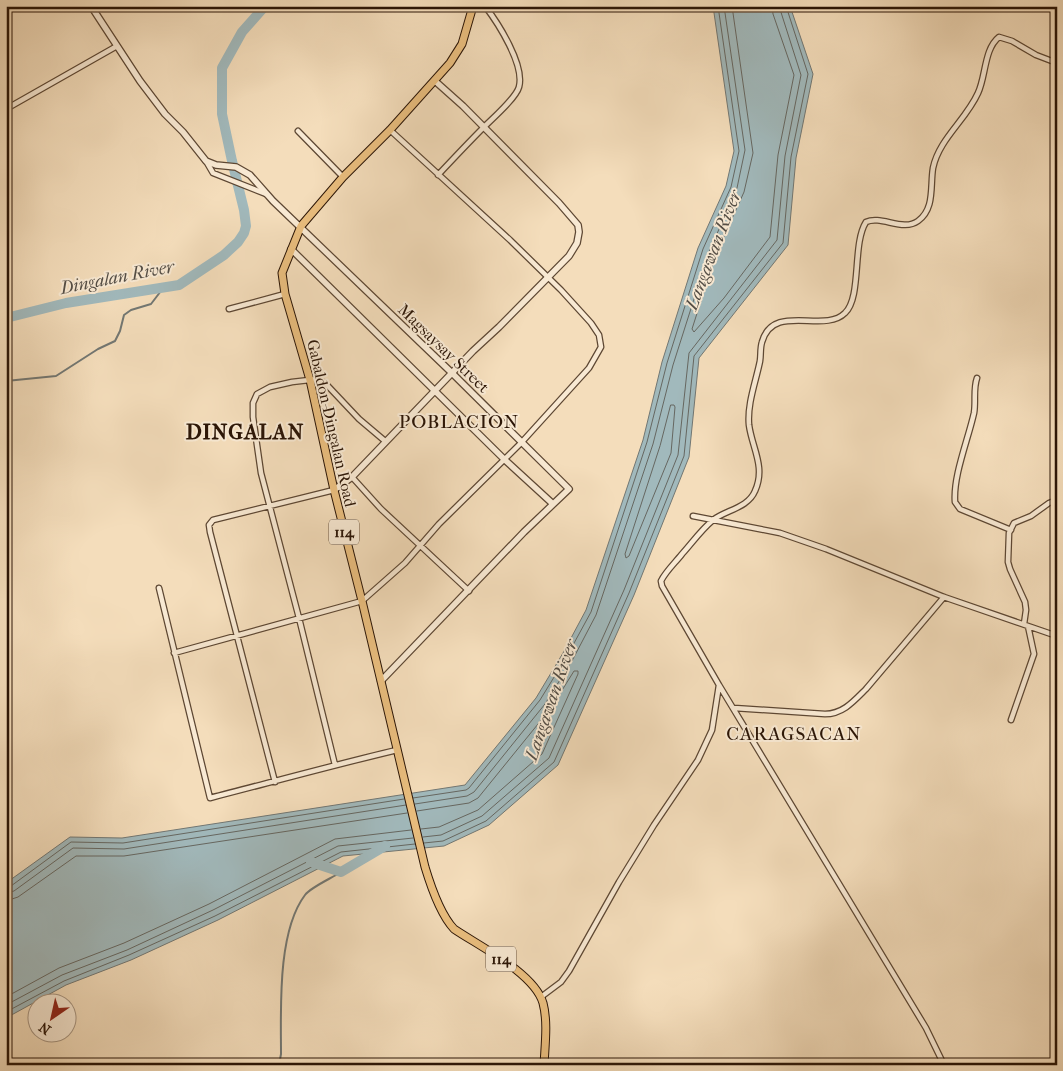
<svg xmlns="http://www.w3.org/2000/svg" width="1063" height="1071" viewBox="0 0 1063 1071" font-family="'IM FELL French Canon',serif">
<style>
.water{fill:#a1b9bc;stroke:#727773}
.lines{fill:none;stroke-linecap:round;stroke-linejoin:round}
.shore{stroke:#666761;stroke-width:1}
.stream{stroke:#727773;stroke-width:2}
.river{stroke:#a1b9bc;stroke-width:10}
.minor-casing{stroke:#5d4733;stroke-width:7}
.tertiary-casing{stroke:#5d4733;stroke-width:8}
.primary-casing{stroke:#2b1506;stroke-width:9}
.minor{stroke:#f8e9d3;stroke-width:4.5}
.tertiary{stroke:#f8e9d3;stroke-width:5.5}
.primary{stroke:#eabe7e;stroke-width:7}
.labels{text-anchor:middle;stroke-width:4;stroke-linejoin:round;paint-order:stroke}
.shield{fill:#f8e9d3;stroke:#685544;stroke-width:1}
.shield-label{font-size:15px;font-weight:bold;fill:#2b1506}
.street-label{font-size:16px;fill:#2b1506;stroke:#f8e9d3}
.water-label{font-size:18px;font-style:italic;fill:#544e46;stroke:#f8e9d3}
.quarter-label{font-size:19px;letter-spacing:1px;fill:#2b1506;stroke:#f8e9d3}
.district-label{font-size:21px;font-weight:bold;letter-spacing:1px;fill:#2b1506;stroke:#f8e9d3}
</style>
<rect width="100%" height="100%" fill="#f4ddbb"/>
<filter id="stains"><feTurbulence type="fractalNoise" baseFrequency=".004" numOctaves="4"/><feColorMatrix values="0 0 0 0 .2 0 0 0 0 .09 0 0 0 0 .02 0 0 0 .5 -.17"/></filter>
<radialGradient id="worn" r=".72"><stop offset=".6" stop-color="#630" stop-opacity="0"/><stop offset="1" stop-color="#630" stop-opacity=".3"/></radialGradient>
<!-- water -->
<path class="water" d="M 713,6 L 790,6 L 813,74 L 796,158 L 788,245 L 699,358 L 689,457 L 634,595 L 558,765 L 489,825 L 444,846 L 343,856 L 218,920 L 131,960 L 66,985 L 6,1018 L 6,883 L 70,837 L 122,838 L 465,785 L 536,698 L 563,653 L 586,610 L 643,440 L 662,362 L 698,248 L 726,186 L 734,151 Z"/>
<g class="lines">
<!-- shore -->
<path class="shore" d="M 732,6 L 753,153 L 744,192 L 716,254 L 692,329 L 694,332 L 724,298 L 770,237 L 778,155 L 794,75 L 773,14 L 772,6
M 671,405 L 674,405 L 675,407 L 671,453 L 629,556 L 626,558 L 625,554 L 660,446 Z
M 413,798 L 466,790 L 469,788 L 540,700 L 567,656 L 591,612 L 647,442 L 667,363 L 703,249 L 731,187 L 739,151 L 718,6
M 415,804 L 467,796 L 474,792 L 545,704 L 573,659 L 596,615 L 653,444 L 673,365 L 709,252 L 737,188 L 745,150 L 724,6
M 417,811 L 469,803 L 478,798 L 551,708 L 574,671 L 578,671 L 578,674 L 542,754 L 478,810 L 439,827 L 421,829
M 423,837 L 441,835 L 482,816 L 549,758 L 624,590 L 678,455 L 689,353 L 777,240 L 785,156 L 801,75 L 779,6
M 424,843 L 443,841 L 486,821 L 554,762 L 629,593 L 684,456 L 694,356 L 783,243 L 791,157 L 808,74 L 786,6
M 6,887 L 11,886 L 71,842 L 123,843 L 404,799
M 6,893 L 14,891 L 73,848 L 124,849 L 406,805
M 6,901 L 18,897 L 76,856 L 124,856 L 407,813
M 6,997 L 59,968 L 124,943 L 209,904 L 335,839 L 411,830
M 6,1005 L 62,975 L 127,950 L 213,910 L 338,846 L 413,838
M 6,1012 L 64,981 L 129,955 L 215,916 L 341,852 L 415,844"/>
<!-- stream -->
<path class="stream" d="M 6,381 L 56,376 L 98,349 L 115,341 L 120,331 L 124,315 L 131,310 L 151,304 L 164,287
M 279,1065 L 281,1054 C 281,1010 277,932 305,895 C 311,887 332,878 341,872"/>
<!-- river -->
<path class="river" d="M 6,318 L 66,303 L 179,285 L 224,255 L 238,242 L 244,233 L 246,226 L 244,210 L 232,161 L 222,114 L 222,68 L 242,32 L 265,6
M 311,862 L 341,872 L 385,846"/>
<!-- minor casing -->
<g class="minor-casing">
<path id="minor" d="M 6,109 L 117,46
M 298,131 L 343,177
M 206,161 L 213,173 L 266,194
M 438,175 C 453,159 468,143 484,127 C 493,118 516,98 519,87 C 525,65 498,23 485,6
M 229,309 L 285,294
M 977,378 C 973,389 976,402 974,413 C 968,440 953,476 955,502 L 960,509 L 1011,530
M 352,477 L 381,509 L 469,591
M 693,516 L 780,533 L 826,549 L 944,597 L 1057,636
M 159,588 L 210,798 C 272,782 334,765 397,750
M 1024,624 L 1026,610 L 1025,602 L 1010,569 L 1008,562 L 1009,533 L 1014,523 L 1031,516 L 1049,503 L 1057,500
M 174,653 L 362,601 L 405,563 L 439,524 L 521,443 L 589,368 L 601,347 L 599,335 L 591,323 L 561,290 L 510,240 L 390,130
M 719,685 L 926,1028 L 944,1065
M 734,708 L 825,714 C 843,714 854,701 866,689 L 944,597
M 1011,720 L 1034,654 L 1028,626
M 335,765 L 299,618 L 261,473 L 253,417 L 253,403 L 257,394 L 270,387 L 292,382 L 318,379 L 326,384 L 359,419 L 385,441
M 275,782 L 210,532 L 209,525 L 213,520 L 334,490
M 541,997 L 561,982 L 569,971 L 619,882 L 654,825 L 698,760 L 712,730 L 719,685 L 662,586 L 661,581 C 666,571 675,563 682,554 C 692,543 701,530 713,520 C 726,510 748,508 755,491 C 766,467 752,448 749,425 C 747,404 756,381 760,361 C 761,355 760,348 762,342 C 773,302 824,334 845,313 C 862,297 852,244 866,222 C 881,215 903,232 918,221 C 935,209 930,186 933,168 C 939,139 966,120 978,93 C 986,76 984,49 999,37 L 1012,41 L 1036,55 L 1057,63"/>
</g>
<!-- tertiary casing -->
<g class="tertiary-casing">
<path id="tertiary" d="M 91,6 L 140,81 L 165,114 L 183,132 L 206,161 L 216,165 L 236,167 L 250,175 L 273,201 L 452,373 L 569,489 L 524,532 L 381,681
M 291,249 L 505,460 L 553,504
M 334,490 L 352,477 L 473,351 L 499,327 L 569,256 L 577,243 L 579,232 L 578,225 L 559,203 L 463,106 L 435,81"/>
</g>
<!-- primary casing -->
<g class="primary-casing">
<path id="primary" d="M 473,6 L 462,44 L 450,63 L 390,130 L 343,177 L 301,226 L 282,273 L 285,294 L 310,380 L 334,490 L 362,601 L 425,867 C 431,887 440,914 454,929 C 479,946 534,973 543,1003 C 548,1022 545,1045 544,1065"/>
</g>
<!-- minor -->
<use href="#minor" class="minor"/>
<!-- tertiary -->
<use href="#tertiary" class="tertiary"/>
<!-- primary -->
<use href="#primary" class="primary"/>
</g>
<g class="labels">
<!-- shield labels -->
<g class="shield">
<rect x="329" y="519.5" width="30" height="25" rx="4"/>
<rect x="486" y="946.5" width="30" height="25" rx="4"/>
</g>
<g class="shield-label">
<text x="344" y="537">114</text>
<text x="501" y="964">114</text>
</g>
<!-- street labels -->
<g class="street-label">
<text transform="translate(444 348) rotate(44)" y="6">Magsaysay Street</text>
<text transform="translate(332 423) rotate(77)" y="6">Gabaldon-Dingalan Road</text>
</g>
<!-- water labels -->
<g class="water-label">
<text transform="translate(713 250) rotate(-69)" y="6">Langawan River</text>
<text transform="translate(117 277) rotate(-11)" y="6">Dingalan River</text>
<text transform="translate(551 700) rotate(-71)" y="6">Langawan River</text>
</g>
<!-- quarter labels -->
<g class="quarter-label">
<text x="459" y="428">POBLACION</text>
<text x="794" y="740">CARAGSACAN</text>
</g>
<!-- district labels -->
<g class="district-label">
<text x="245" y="439">DINGALAN</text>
</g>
</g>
<!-- margin -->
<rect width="1063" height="1071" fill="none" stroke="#f4ddbb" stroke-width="25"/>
<rect x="8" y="8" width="1048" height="1056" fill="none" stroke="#2b1506" stroke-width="2.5"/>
<rect x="12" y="12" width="1038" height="1046" fill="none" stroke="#2b1506"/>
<!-- north arrow -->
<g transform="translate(52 1018) rotate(214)"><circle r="24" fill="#f8e9d3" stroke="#a69481"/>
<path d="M0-4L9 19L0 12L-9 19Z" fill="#8f2418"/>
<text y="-8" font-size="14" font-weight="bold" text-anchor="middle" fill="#2b1506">N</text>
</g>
<rect width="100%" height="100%" filter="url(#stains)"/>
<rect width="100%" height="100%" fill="url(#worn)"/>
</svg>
